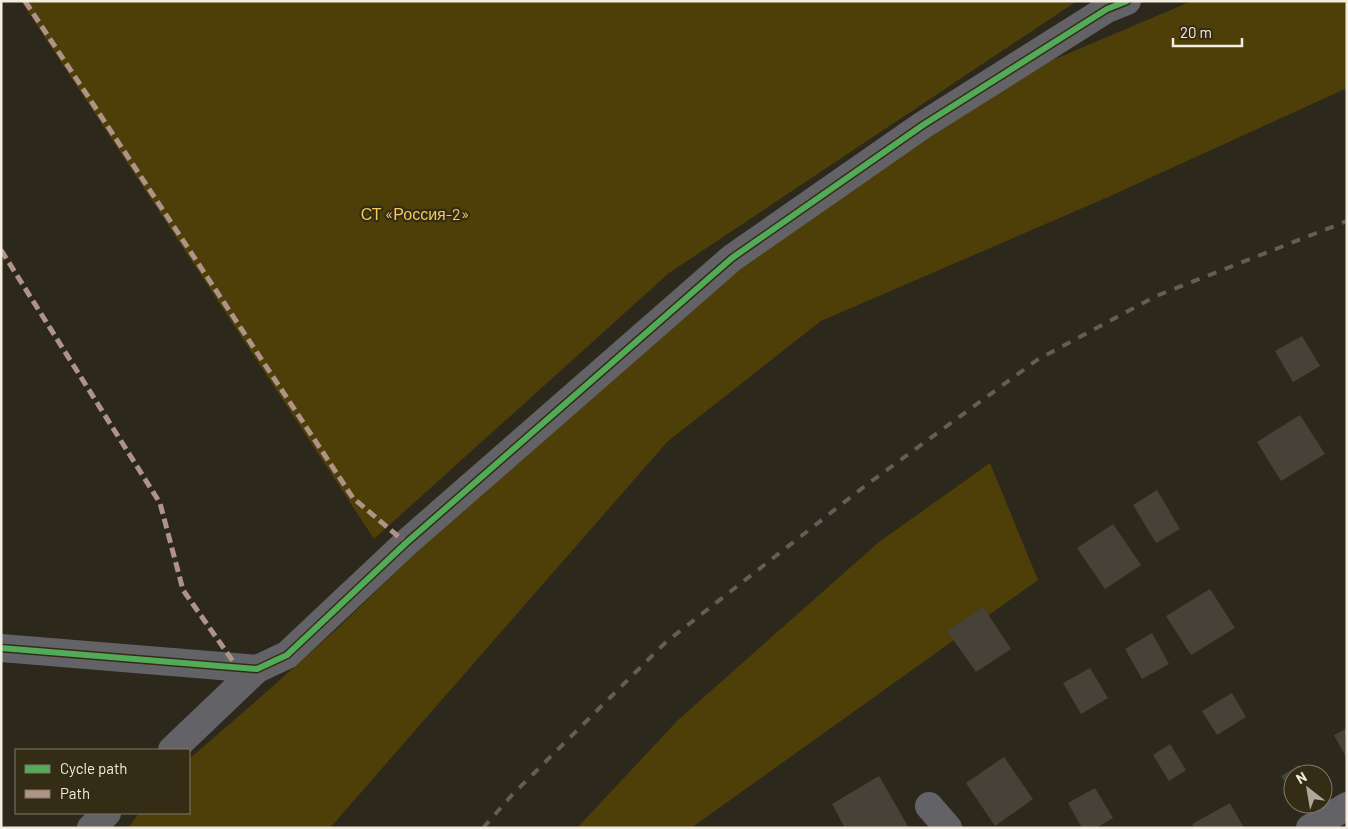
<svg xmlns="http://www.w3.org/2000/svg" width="1348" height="829" viewBox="0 0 1348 829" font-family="Barlow,sans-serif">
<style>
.green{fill:#4e3e08}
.building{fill:#464238}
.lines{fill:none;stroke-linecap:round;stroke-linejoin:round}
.minor{stroke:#636267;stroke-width:28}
.rail{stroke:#605e5b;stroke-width:4;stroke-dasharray:9 9;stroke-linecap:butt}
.quiet{stroke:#af9288;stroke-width:5;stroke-dasharray:10 5;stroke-linecap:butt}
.cycleway-casing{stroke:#342c15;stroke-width:9}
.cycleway{stroke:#51ab58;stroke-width:6}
.labels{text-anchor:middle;stroke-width:4.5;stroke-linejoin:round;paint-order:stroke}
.park-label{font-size:16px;fill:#f1ca5c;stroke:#342c15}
</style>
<rect width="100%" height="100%" fill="#2d281c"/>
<!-- green -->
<path class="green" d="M 21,1 L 1077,1 L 669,273 L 374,539 Z
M 1192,1 L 1347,1 L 1347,88 L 1106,198 L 821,321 L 667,442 L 330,828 L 128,828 L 139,813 L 189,813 L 189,759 L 255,702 L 338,628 L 545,428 L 766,248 L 1029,70 Z
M 990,463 L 1038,580 L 691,828 L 577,828 L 678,720 L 879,542 Z"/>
<!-- building -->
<path class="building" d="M 1302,336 L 1320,366 L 1293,382 L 1275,351 Z
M 1300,415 L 1325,454 L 1281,481 L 1257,442 Z
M 1157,490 L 1180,529 L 1156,543 L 1133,505 Z
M 1113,524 L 1141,565 L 1105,589 L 1077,548 Z
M 1210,589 L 1235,628 L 1191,655 L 1166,616 Z
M 983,607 L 1011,649 L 976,672 L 947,631 Z
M 1152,633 L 1169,664 L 1142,679 L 1125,649 Z
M 1090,668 L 1108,698 L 1081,714 L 1063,683 Z
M 1232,693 L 1246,717 L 1217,735 L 1202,711 Z
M 1347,728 L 1347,759 L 1334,735 Z
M 1170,744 L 1186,770 L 1169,781 L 1153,755 Z
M 1004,757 L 1033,799 L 995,826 L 966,783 Z
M 1299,765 L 1305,774 L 1293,774 L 1293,794 L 1281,776 Z
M 879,776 L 909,828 L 845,828 L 832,804 Z
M 1095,788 L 1113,818 L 1096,828 L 1082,828 L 1068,803 Z
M 1230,803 L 1244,828 L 1195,828 L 1192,824 Z"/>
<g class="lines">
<!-- minor -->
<path class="minor" d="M 1,648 L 257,669
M 172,750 L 257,669 L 287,655 L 406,543 L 732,258 L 923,125 L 1107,9 L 1127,1
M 929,806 L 948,828
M 91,828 L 107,813
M 1310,828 L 1347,806"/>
<!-- rail -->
<path class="rail" d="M 483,828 L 512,795 L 666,642 L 865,486 L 1037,360 L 1156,296 L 1347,221"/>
<!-- quiet -->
<path class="quiet" d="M 25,1 L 353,498 L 406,543
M 1,250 L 160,503 L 183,590 L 237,667"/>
<!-- cycleway casing -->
<g class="cycleway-casing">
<path id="cycleway" d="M 1,648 L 257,669 L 287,655 L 406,543 L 732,258 L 923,125 L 1107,9 L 1127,1"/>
</g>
<!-- cycleway -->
<use href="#cycleway" class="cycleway"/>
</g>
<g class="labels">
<!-- park labels -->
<g class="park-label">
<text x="415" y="220">СТ «Россия-2»</text>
</g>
</g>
<!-- border -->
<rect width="1348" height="829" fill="none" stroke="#f3ede0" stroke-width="5"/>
<!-- legend -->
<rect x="15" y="749" width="175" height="65" fill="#342c15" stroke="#807966"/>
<rect x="25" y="765" width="25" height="8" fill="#51ab58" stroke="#807966"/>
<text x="60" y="774" font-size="15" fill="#f3ede0">Cycle path</text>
<rect x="25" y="790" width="25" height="8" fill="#af9288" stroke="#807966"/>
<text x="60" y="799" font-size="15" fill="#f3ede0">Path</text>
<!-- north arrow -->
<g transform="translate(1308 789) rotate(329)"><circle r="24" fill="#342c15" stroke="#807966"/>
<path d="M0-4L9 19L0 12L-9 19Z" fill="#aea89b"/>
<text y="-8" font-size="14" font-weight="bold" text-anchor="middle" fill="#f3ede0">N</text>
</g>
<!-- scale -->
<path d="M1173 38v8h69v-8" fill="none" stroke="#f3ede0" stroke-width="2.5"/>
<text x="1180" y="38" font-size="15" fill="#f3ede0" stroke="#342c15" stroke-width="4" paint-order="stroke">20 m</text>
</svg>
